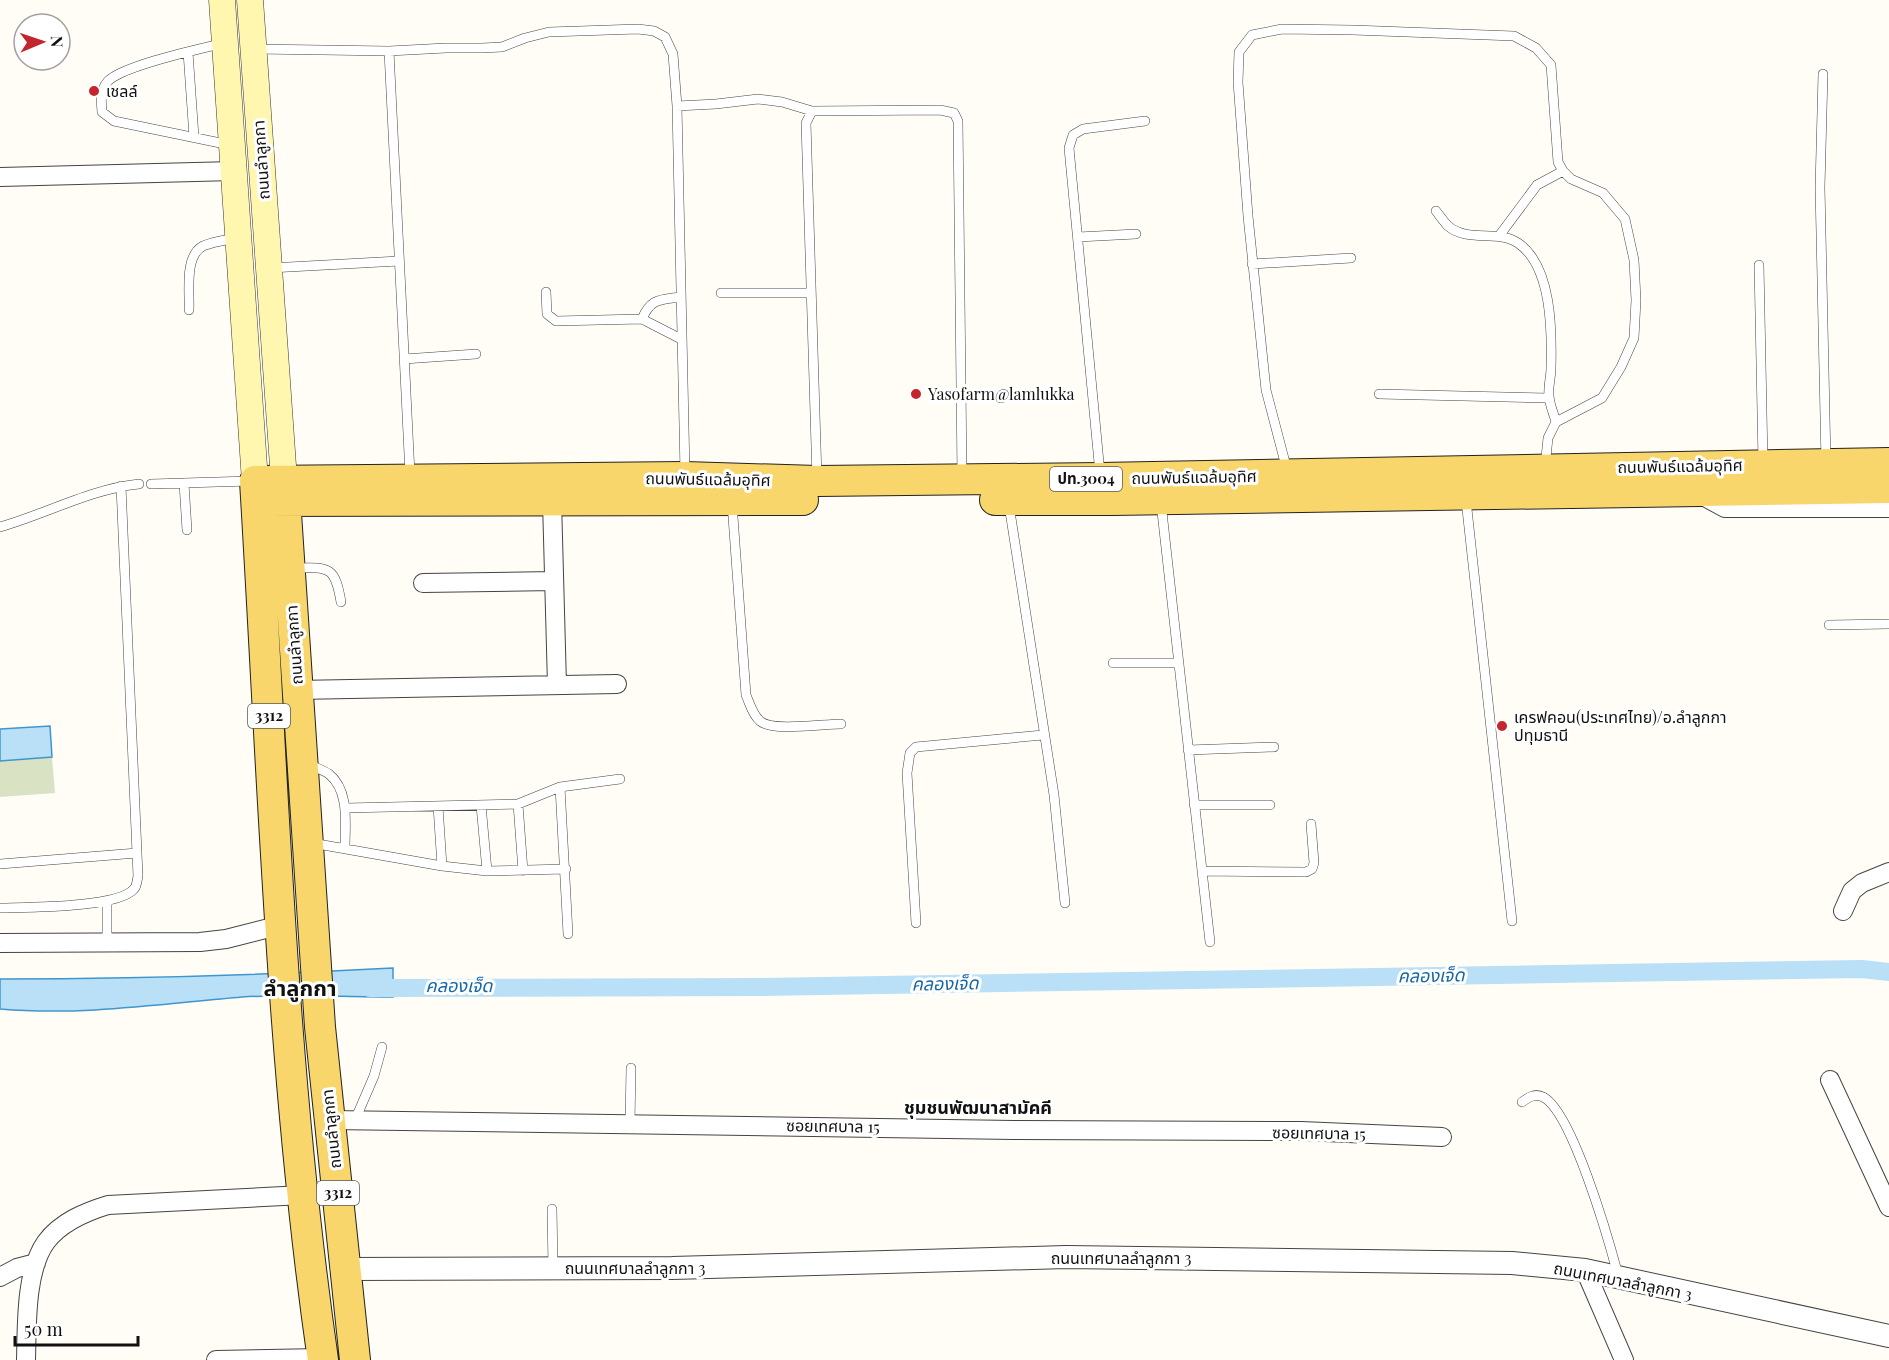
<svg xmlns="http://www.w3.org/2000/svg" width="1889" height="1360" viewBox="0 0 1889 1360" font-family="'Playfair Display','Noto Sans Thai',serif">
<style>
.cemetery{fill:#d9e3c4}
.water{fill:#b9e0f7;stroke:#3f96cf;stroke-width:1.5}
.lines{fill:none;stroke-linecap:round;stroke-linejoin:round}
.canal{stroke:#b9e0f7;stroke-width:18}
.service-casing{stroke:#444;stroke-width:10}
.minor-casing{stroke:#444;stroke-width:20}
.tertiary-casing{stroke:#444;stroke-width:24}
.secondary-casing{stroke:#333;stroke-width:27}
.primary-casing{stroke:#222;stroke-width:32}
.service{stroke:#fff;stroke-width:9}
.minor{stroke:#fff;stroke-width:18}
.tertiary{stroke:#fff;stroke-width:22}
.secondary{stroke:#fff6b0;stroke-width:26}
.primary{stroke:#f9d66b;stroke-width:30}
.poi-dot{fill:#c4262e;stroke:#fff;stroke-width:2}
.labels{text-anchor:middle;stroke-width:6;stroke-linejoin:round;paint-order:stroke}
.shield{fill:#fff;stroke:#585858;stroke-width:1.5}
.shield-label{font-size:15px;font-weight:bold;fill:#111}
.poi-label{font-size:16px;fill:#111;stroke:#fff;text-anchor:start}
.street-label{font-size:16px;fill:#111;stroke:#fff}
.water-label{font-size:18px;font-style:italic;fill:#1768a6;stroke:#fff}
.neighbourhood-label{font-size:18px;font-weight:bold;fill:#111;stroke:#fff}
.district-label{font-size:22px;font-weight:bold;fill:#111;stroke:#fff}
</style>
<rect width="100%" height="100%" fill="#fffdf5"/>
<!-- cemetery -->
<path class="cemetery" d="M 52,757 L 55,793 L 0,797 L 0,761 Z"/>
<!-- water -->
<path class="water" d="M 50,726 L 52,757 L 0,761 L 0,729 Z
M 393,968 L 393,997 C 343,997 291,994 242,997 C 161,1004 81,1016 0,1009 L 0,979 C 131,979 262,975 393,968 Z"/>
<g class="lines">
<!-- canal -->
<path class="canal" d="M 370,988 L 761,987 L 1862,969 L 1889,972"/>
<!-- service casing -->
<g class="service-casing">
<path id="service" d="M 224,43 C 199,49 124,65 108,81 C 100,90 101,101 102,112 L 114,121 L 230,145
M 256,49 L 389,51 L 446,48 L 482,48 L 502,47 L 525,38 L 549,32 L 638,29 L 654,31 L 665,37 L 673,54 L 677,106 L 685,472
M 389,51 L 410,474
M 188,52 L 194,137
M 1823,74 L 1820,187 L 1826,462
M 677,106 L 716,104 L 758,99 L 782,102 L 812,111 L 940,110 L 954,113 L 958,121 L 962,474
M 812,111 L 806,123 L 817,478
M 1436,211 C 1440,216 1444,222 1448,226 C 1468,243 1497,229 1518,243 C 1552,266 1552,331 1551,368 C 1551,377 1548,386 1549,395 C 1549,404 1554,414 1556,422
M 1499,236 L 1537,185 L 1563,171
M 1078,237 L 1136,234
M 1252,264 L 1351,258
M 1759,265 L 1763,461
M 270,268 L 399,261
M 546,292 L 547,314 L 556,321 L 642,319 L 681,339
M 721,293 L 811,293
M 189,310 C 190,292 184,256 203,246 C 212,242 226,240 236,238
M 642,319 C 651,298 660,300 680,297
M 404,359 L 476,354
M 1379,394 L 1548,398
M 1287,470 L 1266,390 L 1248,216 L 1238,82 L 1239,52 L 1252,35 L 1282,29 L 1353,30 L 1514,36 L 1536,48 L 1551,65 L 1558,162 L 1563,171 L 1571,179 L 1603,193 L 1625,219 L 1634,260 L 1636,300 L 1634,338 L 1621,367 L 1602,398 L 1556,422 L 1548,438 L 1545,467
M 1100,473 L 1069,148 L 1073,135 L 1083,129 L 1145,121
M 184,483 L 187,530
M 151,484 L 250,481
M 1466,500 L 1512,921
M 732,503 L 746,695 C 750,704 752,714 760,721 C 772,732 823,724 841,724
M 1161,503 L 1210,942
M 1009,505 L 1054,795 L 1065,903
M 0,527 C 46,514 90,489 139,484
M 295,568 C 329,567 335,566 341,602
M 1829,625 L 1889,624
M 1113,663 L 1179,663
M 1188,750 L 1274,747
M 307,763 C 314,767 323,770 329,774 C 350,791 345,825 345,848
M 560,787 L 568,934
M 518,804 L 523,871
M 481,805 L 487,871
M 1194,805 L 1270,805
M 438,806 L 442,866
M 346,808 L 518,804 L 560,787 L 620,779
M 312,843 L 442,866 L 487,871 L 566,869
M 0,864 L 137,853
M 1202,871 L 1306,872 L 1312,869 L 1314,863 L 1311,824
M 0,908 C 27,907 118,908 134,889 C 137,886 137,880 138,876 L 121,486
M 916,923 L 907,773 L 910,753 L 916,747 L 1043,735
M 107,944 L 107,902
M 1522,1102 C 1529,1097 1535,1093 1543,1097 C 1572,1111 1609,1241 1618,1275
M 355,1120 L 374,1076 L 382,1047
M 630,1123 L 631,1068
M 552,1209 L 553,1267"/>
</g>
<!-- minor casing -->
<g class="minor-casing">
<path id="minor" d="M 0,177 L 234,171
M 1701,495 L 1725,508 L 1889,508
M 552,501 L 557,685
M 423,583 L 554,581
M 297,690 L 617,684
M 1843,911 L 1852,891 L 1862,883 L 1889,872
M 0,943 L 200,942 L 226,939 L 281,925
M 1830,1080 L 1889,1207
M 331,1120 L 1014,1130 L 1301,1131 L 1442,1137
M 1585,1270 L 1624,1360
M 0,1277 L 17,1268 L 36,1263
M 26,1360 C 27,1326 25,1271 46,1242 C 61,1222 85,1212 108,1205 L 303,1195
M 216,1360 L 322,1358"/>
</g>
<!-- tertiary casing -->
<g class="tertiary-casing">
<path id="tertiary" d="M 345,1269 L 672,1268 L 1066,1257 L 1512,1263 L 1585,1270 L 1889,1336"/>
</g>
<!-- secondary casing -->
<g class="secondary-casing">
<path id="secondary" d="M 222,0 L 255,481
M 250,0 L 284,480"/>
</g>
<!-- primary casing -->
<g class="primary-casing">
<path id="primary" d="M 284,483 L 320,1027 L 355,1360
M 995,500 L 1113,500 L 1889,488
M 257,501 L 803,500
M 323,1360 C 281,1069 273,774 255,481 L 685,477 L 817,481 L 1100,478 L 1889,463"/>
</g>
<!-- service -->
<use href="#service" class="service"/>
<!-- minor -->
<use href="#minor" class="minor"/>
<!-- tertiary -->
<use href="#tertiary" class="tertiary"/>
<!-- secondary -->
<use href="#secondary" class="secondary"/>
<!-- primary -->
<use href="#primary" class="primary"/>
</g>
<!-- markers -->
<g class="poi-dot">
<circle cx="94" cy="91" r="6"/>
<circle cx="916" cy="394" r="6"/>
<circle cx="1502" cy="726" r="6"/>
</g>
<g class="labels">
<!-- shield labels -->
<g class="shield">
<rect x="1050" y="467" width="72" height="24" rx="4.5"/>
<rect x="248" y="704" width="42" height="24" rx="4.5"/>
<rect x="317" y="1181" width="42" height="24" rx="4.5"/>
</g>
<g class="shield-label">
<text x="1086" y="484">ปท.3004</text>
<text x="269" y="721">3312</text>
<text x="338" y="1198">3312</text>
</g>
<!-- poi labels -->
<g class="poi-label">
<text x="106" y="97">เชลล์</text>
<text x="928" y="400">Yasofarm@lamlukka</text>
<text x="1514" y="723">เครฟคอน(ประเทศไทย)/อ.ลำลูกกา<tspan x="1514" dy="18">ปทุมธานี</tspan></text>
</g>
<!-- street labels -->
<g class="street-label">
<text transform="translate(261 160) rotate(-94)" y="6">ถนนลำลูกกา</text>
<text transform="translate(1680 466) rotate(-1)" y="6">ถนนพันธ์แฉล้มอุทิศ</text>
<text transform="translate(1194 477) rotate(-1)" y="6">ถนนพันธ์แฉล้มอุทิศ</text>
<text transform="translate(708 479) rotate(1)" y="6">ถนนพันธ์แฉล้มอุทิศ</text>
<text transform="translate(294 645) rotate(-94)" y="6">ถนนลำลูกกา</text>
<text transform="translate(833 1126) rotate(1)" y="6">ซอยเทศบาล 15</text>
<text transform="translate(331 1129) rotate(-96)" y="6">ถนนลำลูกกา</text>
<text transform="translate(1319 1133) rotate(1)" y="6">ซอยเทศบาล 15</text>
<text x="1121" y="1264">ถนนเทศบาลลำลูกกา 3</text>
<text x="635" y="1274">ถนนเทศบาลลำลูกกา 3</text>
<text transform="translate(1623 1281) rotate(11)" y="6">ถนนเทศบาลลำลูกกา 3</text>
</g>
<!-- water labels -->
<g class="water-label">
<text transform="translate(1431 976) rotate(-1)" y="6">คลองเจ็ด</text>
<text transform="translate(945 984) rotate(-1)" y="6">คลองเจ็ด</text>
<text x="459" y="992">คลองเจ็ด</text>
</g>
<!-- neighbourhood labels -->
<g class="neighbourhood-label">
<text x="978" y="1114">ชุมชนพัฒนาสามัคคี</text>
</g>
<!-- district labels -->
<g class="district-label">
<text x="300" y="996">ลำลูกกา</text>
</g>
</g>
<!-- north arrow -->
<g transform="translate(42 42) rotate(88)"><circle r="28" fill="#ffffff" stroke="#a0a0a0" stroke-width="1.5"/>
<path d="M0-4.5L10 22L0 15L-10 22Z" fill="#c4262e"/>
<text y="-9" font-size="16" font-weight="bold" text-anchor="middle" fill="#111111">N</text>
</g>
<!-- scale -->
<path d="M15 1336v9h123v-9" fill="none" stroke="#111111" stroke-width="3"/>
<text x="24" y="1336" font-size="18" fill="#111111" stroke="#ffffff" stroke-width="4.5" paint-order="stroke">50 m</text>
</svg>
